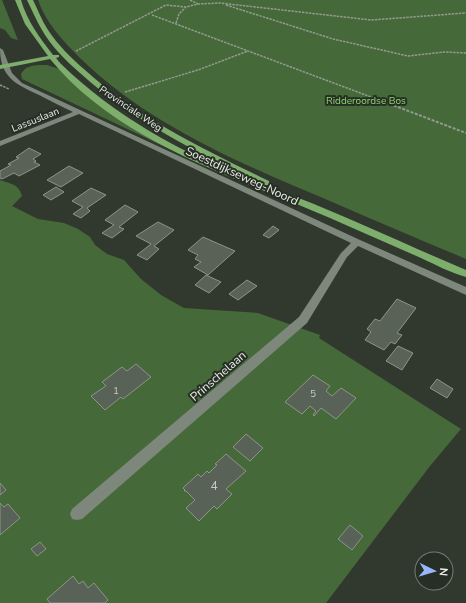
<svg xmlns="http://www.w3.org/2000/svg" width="466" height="603" viewBox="0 0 466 603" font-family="'Nunito Sans',sans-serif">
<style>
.green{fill:#466939}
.building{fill:#596256;stroke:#8c9589}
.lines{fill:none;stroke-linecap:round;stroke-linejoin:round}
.path-far1{stroke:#949a92;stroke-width:1.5;stroke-dasharray:2.5 1;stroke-linecap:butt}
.path{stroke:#949a92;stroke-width:2;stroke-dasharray:3 1.5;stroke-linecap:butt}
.minor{fill:#7e877b;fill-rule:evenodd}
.major{fill:#7eae6b;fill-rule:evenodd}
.labels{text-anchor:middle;stroke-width:4;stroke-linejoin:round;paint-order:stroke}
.far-park-label{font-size:10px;fill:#8cd570;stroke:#272f25}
.far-street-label{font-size:10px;fill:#e9eee8;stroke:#272f25}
.number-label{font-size:10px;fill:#c5cbc4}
.street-label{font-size:12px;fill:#e9eee8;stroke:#272f25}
.near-number-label{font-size:12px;fill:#c5cbc4}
</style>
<rect width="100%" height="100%" fill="#31392f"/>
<!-- green -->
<path class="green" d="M 0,0 L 2,0 L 18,40 L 11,38 L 5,30 L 0,28 Z
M 38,0 L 466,0 L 466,259 C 421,240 375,221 330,201 C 242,164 150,126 80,58 C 63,41 46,23 38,0 Z
M 38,65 L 47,65 L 59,69 L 87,92 L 178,153 L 22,79 L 21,74 C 25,67 30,66 38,65 Z
M 0,180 C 11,184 19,184 22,196 L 12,206 L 38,219 L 64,223 L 78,229 L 90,237 L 95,245 L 107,254 L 124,260 L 141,279 L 161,295 L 184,308 L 258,313 L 320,335 L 319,338 L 461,429 L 430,466 L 326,603 L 0,603 Z"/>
<!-- building -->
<path class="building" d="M 29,148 L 41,154 L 33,159 L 36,161 L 34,162 L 40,165 L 19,176 L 14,173 L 2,179 L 0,178 L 0,171 L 11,165 L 8,164 L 19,158 L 16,157 Z
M 69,166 L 83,173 L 61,187 L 47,180 Z
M 56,187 L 64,192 L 51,200 L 43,195 Z
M 91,188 L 106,195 L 87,208 L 90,211 L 81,218 L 73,214 L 83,207 L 72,201 Z
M 125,205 L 138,212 L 119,227 L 124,229 L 112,238 L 102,233 L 114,225 L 105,220 Z
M 158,222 L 174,230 L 154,246 L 159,249 L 147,260 L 137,255 L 151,244 L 136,236 Z
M 273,226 L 279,230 L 269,238 L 263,235 Z
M 203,237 L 235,251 L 208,275 L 194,267 L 201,262 L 195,259 L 198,255 L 188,250 Z
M 206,275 L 221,282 L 209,293 L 195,285 Z
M 247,280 L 257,286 L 238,300 L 229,294 Z
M 397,299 L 416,308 L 397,333 L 402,335 L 395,344 L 391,342 L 384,350 L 365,340 L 371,332 L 367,329 L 375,319 L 380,321 Z
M 398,346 L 413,353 L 402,370 L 386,361 Z
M 136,364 L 151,377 L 123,399 L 121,397 L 105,410 L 91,396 L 106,386 L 102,382 L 122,367 L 127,371 Z
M 313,375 L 330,386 L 326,391 L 332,396 L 341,388 L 356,398 L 336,419 L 321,408 L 314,416 L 313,415 L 316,411 L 310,406 L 302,414 L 285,402 Z
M 437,379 L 453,389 L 447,398 L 430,388 Z
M 246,434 L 263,448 L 250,461 L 233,447 Z
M 226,454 L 246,471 L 226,489 L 232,494 L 217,509 L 214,506 L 199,521 L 186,508 L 195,500 L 186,491 L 184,491 L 185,490 L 183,488 L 198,474 L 201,477 L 207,471 L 209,473 L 217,465 L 215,464 Z
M 0,483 L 6,490 L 0,495 Z
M 0,503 L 4,507 L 8,504 L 20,518 L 0,535 Z
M 350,525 L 363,536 L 352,550 L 338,539 Z
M 40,542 L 46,549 L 37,556 L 31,549 Z
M 73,576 L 79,584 L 83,581 L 88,588 L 94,583 L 108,600 L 105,603 L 50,603 L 47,599 Z"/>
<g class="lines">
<!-- path-far1 -->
<path class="path-far1" d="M 190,0 L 198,4
M 226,5 L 333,39 L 408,56 L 444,52 L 466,53
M 152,15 L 379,100
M 176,23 L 179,14 L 186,7
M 76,51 L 166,5 L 186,7 L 198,4 L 220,3 L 371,20 L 466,13
M 0,85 L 9,89
M 125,92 L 198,70 L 248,51"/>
<!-- path -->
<path class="path" d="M 377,99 L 466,133"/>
<!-- minor -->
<path class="minor" d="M 0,48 L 3,50 L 12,73 L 22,83 L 360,240 L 466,287 L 466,295 L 358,246 L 347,257 L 307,323 L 82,519 L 77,520 L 72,519 L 70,514 L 72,509 L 299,317 L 341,253 L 351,243 L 79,114 L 0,146 L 0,141 L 73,112 C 61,106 50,101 39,95 C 15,84 0,77 0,48 Z"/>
<!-- major -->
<path class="major" d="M 15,0 L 21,0 C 27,21 40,38 53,55 L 59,55 L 59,57 L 56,58 L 60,63 C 114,116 181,152 250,180 C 265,186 281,191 296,197 C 353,219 409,246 466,270 L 466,277 C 451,273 436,265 421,258 C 391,245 360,231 330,218 C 234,176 119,143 50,59 L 0,69 L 0,65 L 48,56 L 25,24 Z
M 27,0 L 33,0 C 38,10 42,21 48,30 C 58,45 71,58 85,70 C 138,118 205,150 269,181 L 269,185 L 263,185 C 199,153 133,121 80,73 C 66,61 51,46 42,30 C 36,20 32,10 27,0 Z"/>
</g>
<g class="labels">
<!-- far-park labels -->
<g class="far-park-label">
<text x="366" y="104">Ridderoordse Bos</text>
</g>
<!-- far-street labels -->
<g class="far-street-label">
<text transform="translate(131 108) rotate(34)" y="4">Provinciale Weg</text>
<text transform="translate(35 119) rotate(-22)" y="4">Lassuslaan</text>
</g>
<!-- number labels -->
<g class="number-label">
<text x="116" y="394">1</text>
<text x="313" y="397">5</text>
</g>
<!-- street labels -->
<g class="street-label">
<text transform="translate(242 176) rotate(25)" y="4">Soestdijkseweg-Noord</text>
<text transform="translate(218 376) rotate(-41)" y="4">Prinschelaan</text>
</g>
<!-- near-number labels -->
<g class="near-number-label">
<text x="214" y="490">4</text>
</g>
</g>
<!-- north arrow -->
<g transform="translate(434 571) rotate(95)"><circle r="19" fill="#272f25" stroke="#757b73"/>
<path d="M0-3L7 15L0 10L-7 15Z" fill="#97b6fd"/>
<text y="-6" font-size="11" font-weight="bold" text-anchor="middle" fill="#e9eee8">N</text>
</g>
</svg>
